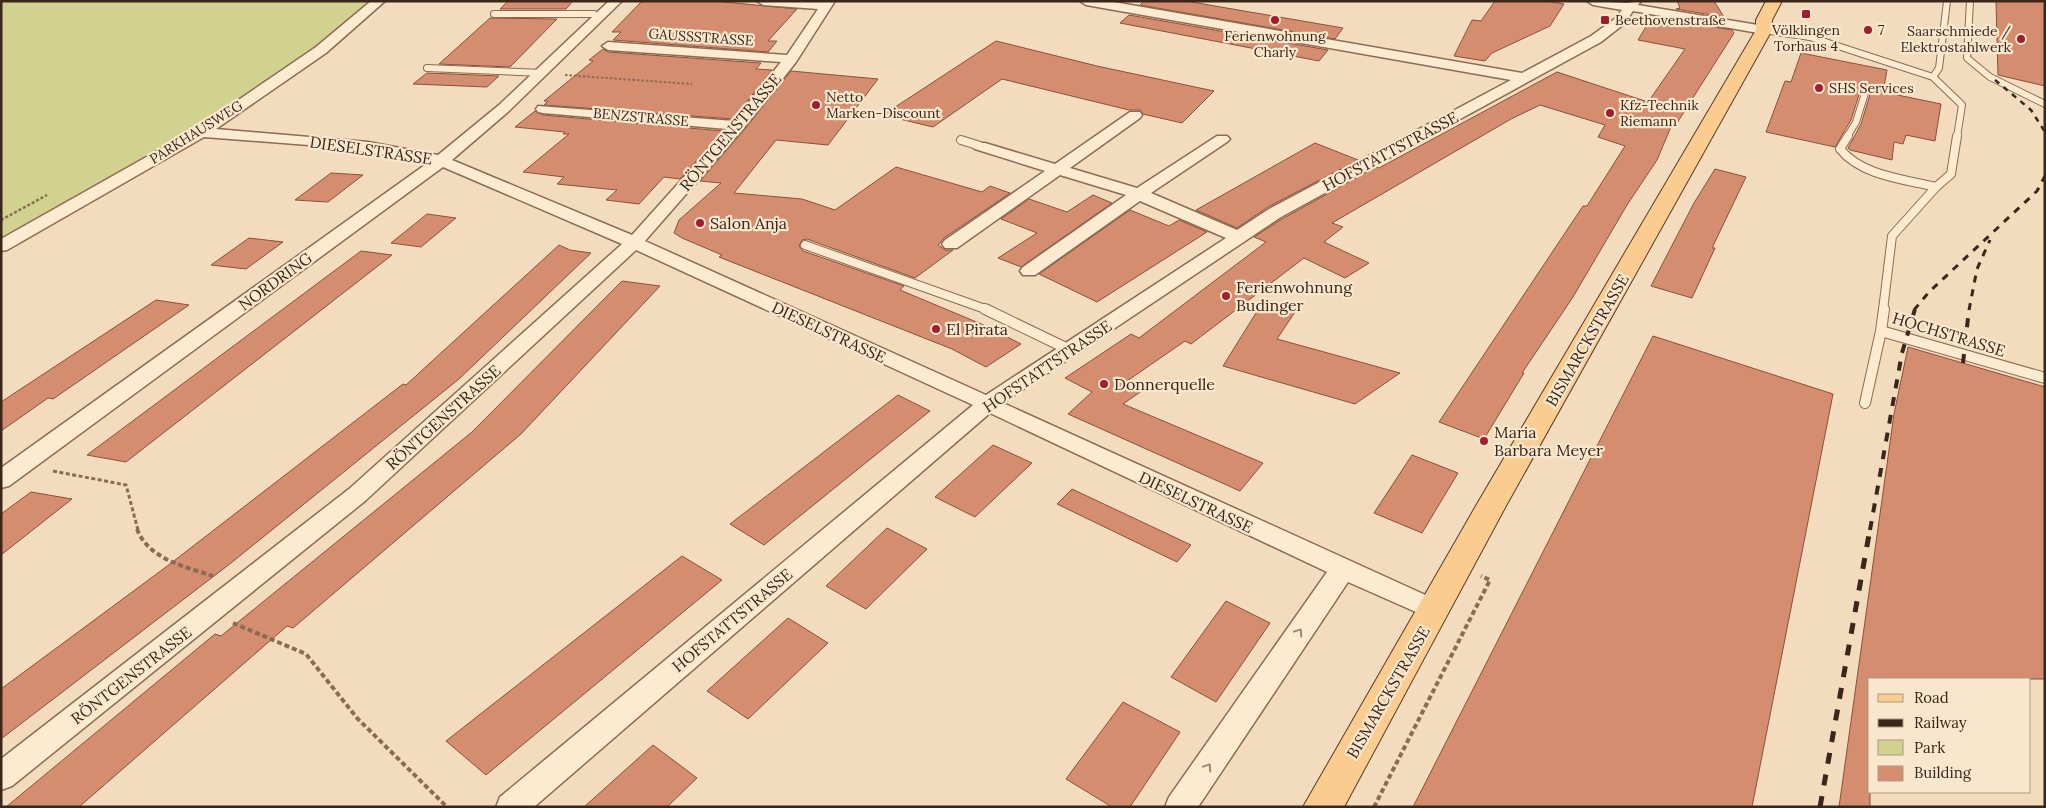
<svg xmlns="http://www.w3.org/2000/svg" width="2046" height="808" viewBox="0 0 2046 808" font-family="Lora,serif">
<style>
.green{fill:#d1d190}
.building{fill:#d48d6f;stroke:#8e4f38}
.lines{fill:none;stroke-linecap:round;stroke-linejoin:round}
.lane-far2-casing{stroke:#8c6b54;stroke-width:8}
.lane-far1-casing{stroke:#8c6b54;stroke-width:10}
.lane-casing{stroke:#8c6b54;stroke-width:12}
.street-casing{stroke:#8c6b54;stroke-width:3}
.primary-casing{stroke:#593a29;stroke-width:2}
.path-far3{stroke:#8c6b54;stroke-width:2;stroke-dasharray:2.5 2;stroke-linecap:butt}
.path-far2{stroke:#8c6b54;stroke-width:2.5;stroke-dasharray:3 2;stroke-linecap:butt}
.path-far1{stroke:#8c6b54;stroke-width:3;stroke-dasharray:4 2.5;stroke-linecap:butt}
.path{stroke:#8c6b54;stroke-width:4;stroke-dasharray:5 3;stroke-linecap:butt}
.lane-far2{stroke:#fcead1;stroke-width:6}
.lane-far1{stroke:#fcead1;stroke-width:8}
.lane{stroke:#fcead1;stroke-width:10}
.street{fill:#fcead1;fill-rule:evenodd}
.primary{fill:#facc90;fill-rule:evenodd}
.rail-far3{stroke:#3a261b;stroke-width:2.5;stroke-dasharray:5.5 5.5;stroke-linecap:butt}
.rail-far2{stroke:#3a261b;stroke-width:3;stroke-dasharray:7 7;stroke-linecap:butt}
.rail-far1{stroke:#3a261b;stroke-width:4;stroke-dasharray:9 9;stroke-linecap:butt}
.rail{stroke:#3a261b;stroke-width:5;stroke-dasharray:11 11;stroke-linecap:butt}
.oneway{stroke:#9b8876}
.poi-dot{fill:#a11e2f;stroke:#f9e7cd;stroke-width:2}
.labels{text-anchor:middle;stroke-width:4.5;stroke-linejoin:round;paint-order:stroke}
.far-poi-label{font-size:14px;fill:#3a261b;stroke:#f9e7cd;text-anchor:start}
.far-street-label{font-size:14px;fill:#3a261b;stroke:#f9e7cd}
.street-label{font-size:16px;fill:#3a261b;stroke:#f9e7cd}
.poi-label{font-size:16px;fill:#3a261b;stroke:#f9e7cd;text-anchor:start}
</style>
<rect width="100%" height="100%" fill="#f2dcbd"/>
<!-- green -->
<path class="green" d="M 1,1 L 375,1 L 351,23 L 218,115 L 1,238 Z"/>
<!-- building -->
<path class="building" d="M 508,1 L 573,1 L 566,9 L 500,9 Z
M 642,1 L 714,1 L 797,9 L 768,41 L 777,41 L 768,52 L 613,40 L 621,32 L 612,32 Z
M 1144,1 L 1186,1 L 1343,28 L 1335,39 L 1140,5 Z
M 1495,1 L 1546,1 L 1564,4 L 1550,26 L 1492,53 L 1485,61 L 1454,56 L 1472,20 L 1481,21 Z
M 1677,1 L 1714,1 L 1724,17 L 1676,9 L 1680,8 Z
M 1996,1 L 2045,1 L 2045,86 L 1998,75 Z
M 1129,15 L 1328,50 L 1319,61 L 1120,23 Z
M 490,18 L 557,19 L 510,67 L 439,64 Z
M 1661,18 L 1732,30 L 1734,33 L 1677,123 L 1673,122 L 1657,160 L 1627,205 L 1573,297 L 1522,373 L 1524,373 L 1484,439 L 1439,422 L 1583,206 L 1587,206 L 1625,146 L 1598,137 L 1605,125 L 1540,105 L 1511,119 L 1332,223 L 1343,227 L 1324,242 L 1369,263 L 1345,278 L 1304,258 L 1191,344 L 1185,341 L 1127,381 L 1143,390 L 1123,404 L 1263,463 L 1240,491 L 1068,414 L 1092,392 L 1065,378 L 1131,334 L 1139,338 L 1266,242 L 1254,237 L 1282,219 L 1376,167 L 1379,168 L 1557,72 L 1648,102 L 1685,49 L 1638,40 L 1647,25 Z
M 996,41 L 1097,66 L 1214,91 L 1182,123 L 1143,114 L 1140,110 L 1129,110 L 1002,79 L 933,127 L 883,115 Z
M 603,49 L 608,52 L 761,63 L 756,69 L 772,70 L 733,119 L 544,105 L 548,101 L 544,101 L 593,61 L 589,60 Z
M 1801,53 L 1887,70 L 1883,92 L 1941,104 L 1935,141 L 1906,135 L 1903,144 L 1894,142 L 1892,160 L 1850,150 L 1848,148 L 1861,124 L 1872,88 L 1868,82 L 1862,85 L 1851,120 L 1835,147 L 1766,132 L 1785,81 L 1791,82 Z
M 791,71 L 878,79 L 828,145 L 776,140 L 734,193 L 802,199 L 835,210 L 896,167 L 982,192 L 990,186 L 1010,193 L 944,238 L 938,245 L 945,250 L 953,250 L 915,278 L 807,239 L 802,240 L 799,246 L 803,251 L 904,286 L 900,290 L 986,326 L 1021,344 L 986,367 L 952,349 L 719,257 L 722,255 L 682,238 L 674,233 L 679,220 L 721,183 L 700,181 L 744,130 Z
M 427,73 L 499,76 L 487,87 L 413,84 Z
M 535,111 L 543,115 L 723,131 L 680,179 L 664,177 L 639,204 L 606,200 L 617,190 L 557,184 L 564,177 L 523,172 L 569,134 L 563,134 L 565,132 L 515,127 Z
M 1315,143 L 1358,160 L 1268,207 L 1237,228 L 1196,210 Z
M 1715,169 L 1746,177 L 1712,248 L 1715,248 L 1692,298 L 1651,286 L 1694,203 Z
M 331,173 L 363,175 L 328,202 L 295,200 Z
M 1093,195 L 1112,203 L 1021,267 L 998,258 L 1037,233 L 1001,219 L 1029,199 L 1067,212 Z
M 1130,210 L 1169,226 L 1179,220 L 1207,232 L 1097,302 L 1039,274 Z
M 427,214 L 456,218 L 421,247 L 391,243 Z
M 249,238 L 283,242 L 246,269 L 211,265 Z
M 559,245 L 570,250 L 591,253 L 459,379 L 231,563 L 1,739 L 1,689 L 166,567 L 403,384 L 406,385 Z
M 361,251 L 392,255 L 126,462 L 87,455 Z
M 622,281 L 660,286 L 521,434 L 293,628 L 287,626 L 79,807 L 6,807 L 215,634 L 221,636 L 472,432 Z
M 156,300 L 189,305 L 53,399 L 48,398 L 1,431 L 1,402 Z
M 1264,300 L 1295,312 L 1277,339 L 1400,373 L 1355,404 L 1223,366 Z
M 1653,336 L 1833,394 L 1752,807 L 1413,807 Z
M 1908,347 L 2045,387 L 2045,679 L 1870,679 L 1870,807 L 1839,807 L 1894,414 Z
M 898,395 L 930,411 L 764,545 L 730,524 Z
M 993,445 L 1032,463 L 975,517 L 935,497 Z
M 1412,455 L 1458,473 L 1422,533 L 1374,513 Z
M 1072,489 L 1191,545 L 1177,562 L 1057,504 Z
M 31,492 L 72,499 L 1,555 L 1,514 Z
M 887,528 L 927,549 L 866,609 L 826,586 Z
M 682,556 L 722,580 L 486,775 L 446,741 Z
M 1226,601 L 1270,623 L 1216,702 L 1171,677 Z
M 788,618 L 828,643 L 748,719 L 707,691 Z
M 1123,702 L 1180,732 L 1130,807 L 1112,807 L 1066,779 Z
M 653,745 L 697,778 L 667,807 L 584,807 Z"/>
<g class="lines">
<!-- lane-far2 casing -->
<g class="lane-far2-casing">
<path id="lane-far2" d="M 1947,1 L 1939,68 L 1933,77 L 1962,105 L 1957,137
M 1970,1 L 1967,58 L 1990,77 L 2045,104
M 494,14 L 594,14
M 1764,30 L 1810,37 L 1933,77
M 427,68 L 542,73
M 1847,137 L 1856,122 L 1867,87"/>
</g>
<!-- lane-far1 casing -->
<g class="lane-far1-casing">
<path id="lane-far1" d="M 1848,136 L 1840,149 C 1862,176 1904,179 1936,187
M 961,140 L 980,146
M 805,245 L 988,310
M 1883,310 L 1892,236 L 1936,187 L 1951,174 L 1957,136"/>
</g>
<!-- lane casing -->
<g class="lane-casing">
<path id="lane" d="M 985,309 L 1070,350
M 1884,309 L 1881,331 L 2045,378
M 1865,403 L 1881,331"/>
</g>
<!-- street casing -->
<g class="street-casing">
<path id="street" d="M 371,1 L 385,1 L 326,53 L 216,129 L 368,142 L 438,155 L 499,105 L 609,1 L 622,1 L 509,111 L 452,160 L 632,235 L 727,129 L 543,113 L 538,112 L 536,109 L 538,106 L 734,121 L 781,62 L 608,50 L 602,46 L 608,42 L 787,55 L 818,9 L 763,5 L 757,1 L 835,1 L 796,62 L 743,129 L 645,241 L 986,395 L 1226,238 L 1140,201 L 1035,275 L 1023,275 L 1020,271 L 1023,267 L 1126,195 L 1060,175 L 957,248 L 945,248 L 942,244 L 945,240 L 1045,171 L 975,149 L 972,146 L 975,143 L 985,143 L 1055,164 L 1130,112 L 1140,112 L 1142,115 L 1140,118 L 1070,168 L 1137,188 L 1217,136 L 1227,136 L 1230,139 L 1227,142 L 1151,193 L 1237,230 L 1269,209 L 1511,80 L 1086,5 L 1080,1 L 1108,1 L 1522,73 L 1591,36 L 1616,18 L 1622,10 L 1593,5 L 1587,1 L 1627,3 L 1641,1 L 1638,5 L 1764,26 L 1770,30 L 1764,34 L 1633,11 L 1624,24 L 1601,42 L 1281,217 L 1003,403 L 1443,603 L 1447,610 L 1443,617 L 1434,620 L 1348,582 L 1198,807 L 1165,807 L 1169,797 L 1327,572 L 990,413 L 534,807 L 496,807 L 500,797 L 973,405 L 636,250 L 365,501 L 12,786 L 1,790 L 1,759 L 349,489 L 622,244 L 443,167 L 9,486 L 1,488 L 1,468 L 429,162 L 334,147 L 204,137 L 7,250 L 1,251 L 1,239 L 196,129 L 316,47 Z"/>
</g>
<!-- primary casing -->
<g class="primary-casing">
<path id="primary" d="M 1766,1 L 1782,1 L 1772,20 L 1772,30 L 1507,504 L 1344,807 L 1303,807 L 1477,504 L 1756,30 L 1756,20 Z"/>
</g>
<!-- path-far3 -->
<path class="path-far3" d="M 565,75 L 692,84"/>
<!-- path-far2 -->
<path class="path-far2" d="M 1,220 L 47,195"/>
<!-- path-far1 -->
<path class="path-far1" d="M 53,471 L 126,485 L 138,530"/>
<!-- path -->
<path class="path" d="M 137,529 C 148,559 186,567 213,576
M 233,623 L 306,654 L 357,718 L 447,807
M 1374,807 L 1490,580 L 1481,576"/>
<!-- lane-far2 -->
<use href="#lane-far2" class="lane-far2"/>
<!-- lane-far1 -->
<use href="#lane-far1" class="lane-far1"/>
<!-- lane -->
<use href="#lane" class="lane"/>
<!-- street -->
<use href="#street" class="street"/>
<!-- primary -->
<use href="#primary" class="primary"/>
<!-- rail-far3 -->
<path class="rail-far3" d="M 1995,80 L 2031,110 L 2045,132"/>
<!-- rail-far2 -->
<path class="rail-far2" d="M 1914,310 L 1929,292 L 2037,191 L 2045,176
M 1969,310 L 1977,269 L 1990,240"/>
<!-- rail-far1 -->
<path class="rail-far1" d="M 1963,363 L 1969,309
M 1870,530 L 1902,353 L 1915,309"/>
<!-- rail -->
<path class="rail" d="M 1820,807 L 1870,529"/>
</g>
<!-- one-way arrows -->
<defs><path id="oneway-chevron" d="M-2-3.5L2.5 0L-2 3.5" fill="none" stroke-width="1.6" stroke-linecap="round" stroke-linejoin="round" transform="scale(1.25)"/></defs>
<g class="oneway">
<use href="#oneway-chevron" transform="translate(1299 632) rotate(-56)"/>
<use href="#oneway-chevron" transform="translate(1208 767) rotate(-56)"/>
</g>
<!-- markers -->
<g class="poi-dot">
<rect x="1801" y="9" width="10" height="10" rx="2.5"/>
<circle cx="1275" cy="20" r="5"/>
<rect x="1600" y="15" width="10" height="10" rx="2.5"/>
<circle cx="1868" cy="30" r="5"/>
<circle cx="2021" cy="39" r="5"/>
<circle cx="1819" cy="88" r="5"/>
<circle cx="816" cy="105" r="5"/>
<circle cx="1610" cy="113" r="5"/>
<circle cx="700" cy="223" r="5"/>
<circle cx="1226" cy="296" r="5"/>
<circle cx="936" cy="329" r="5"/>
<circle cx="1104" cy="384" r="5"/>
<circle cx="1484" cy="441" r="5"/>
</g>
<g class="labels">
<!-- far-poi labels -->
<g class="far-poi-label">
<text x="1615" y="25">Beethovenstraße</text>
<text x="1806" y="35" text-anchor="middle">Völklingen<tspan x="1806" dy="16">Torhaus 4</tspan></text>
<text x="1878" y="35">7</text>
<text x="2011" y="36" text-anchor="end">Saarschmiede /<tspan x="2011" dy="16">Elektrostahlwerk</tspan></text>
<text x="1275" y="41" text-anchor="middle">Ferienwohnung<tspan x="1275" dy="16">Charly</tspan></text>
<text x="1829" y="93">SHS Services</text>
<text x="826" y="102">Netto<tspan x="826" dy="16">Marken-Discount</tspan></text>
<text x="1620" y="110">Kfz-Technik<tspan x="1620" dy="16">Riemann</tspan></text>
</g>
<!-- far-street labels -->
<g class="far-street-label">
<text transform="translate(701 37) rotate(4)" y="5">GAUSSSTRASSE</text>
<text transform="translate(641 117) rotate(5)" y="5">BENZSTRASSE</text>
<text transform="translate(196 132) rotate(-32)" y="5">PARKHAUSWEG</text>
</g>
<!-- street labels -->
<g class="street-label">
<text transform="translate(730 132) rotate(-50)" y="6">RÖNTGENSTRASSE</text>
<text transform="translate(371 150) rotate(8)" y="6">DIESELSTRASSE</text>
<text transform="translate(1390 151) rotate(-28)" y="6">HOFSTATTSTRASSE</text>
<text transform="translate(275 281) rotate(-36)" y="6">NORDRING</text>
<text transform="translate(829 332) rotate(25)" y="6">DIESELSTRASSE</text>
<text transform="translate(1949 334) rotate(17)" y="6">HOCHSTRASSE</text>
<text transform="translate(1587 340) rotate(-60)" y="6">BISMARCKSTRASSE</text>
<text transform="translate(1047 366) rotate(-34)" y="6">HOFSTATTSTRASSE</text>
<text transform="translate(443 417) rotate(-42)" y="6">RÖNTGENSTRASSE</text>
<text transform="translate(1196 502) rotate(25)" y="6">DIESELSTRASSE</text>
<text transform="translate(732 620) rotate(-40)" y="6">HOFSTATTSTRASSE</text>
<text transform="translate(131 675) rotate(-38)" y="6">RÖNTGENSTRASSE</text>
<text transform="translate(1388 692) rotate(-60)" y="6">BISMARCKSTRASSE</text>
</g>
<!-- poi labels -->
<g class="poi-label">
<text x="710" y="229">Salon Anja</text>
<text x="1236" y="293">Ferienwohnung<tspan x="1236" dy="18">Budinger</tspan></text>
<text x="946" y="335">El Pirata</text>
<text x="1114" y="390">Donnerquelle</text>
<text x="1494" y="438">Maria<tspan x="1494" dy="18">Barbara Meyer</tspan></text>
</g>
</g>
<!-- border -->
<rect width="2046" height="808" fill="none" stroke="#3a261b" stroke-width="5"/>
<!-- legend -->
<rect x="1868" y="678" width="162" height="115" fill="#f9e7cd" stroke="#ad9a86"/>
<rect x="1878" y="694" width="25" height="8" fill="#facc90" stroke="#ad9a86"/>
<text x="1914" y="703" font-size="15" fill="#3a261b">Road</text>
<rect x="1878" y="719" width="25" height="8" fill="#3a261b" stroke="#ad9a86"/>
<text x="1914" y="728" font-size="15" fill="#3a261b">Railway</text>
<rect x="1878" y="740" width="25" height="15" fill="#d1d190" stroke="#ad9a86"/>
<text x="1914" y="753" font-size="15" fill="#3a261b">Park</text>
<rect x="1878" y="766" width="25" height="15" fill="#d48d6f" stroke="#ad9a86"/>
<text x="1914" y="778" font-size="15" fill="#3a261b">Building</text>
</svg>
